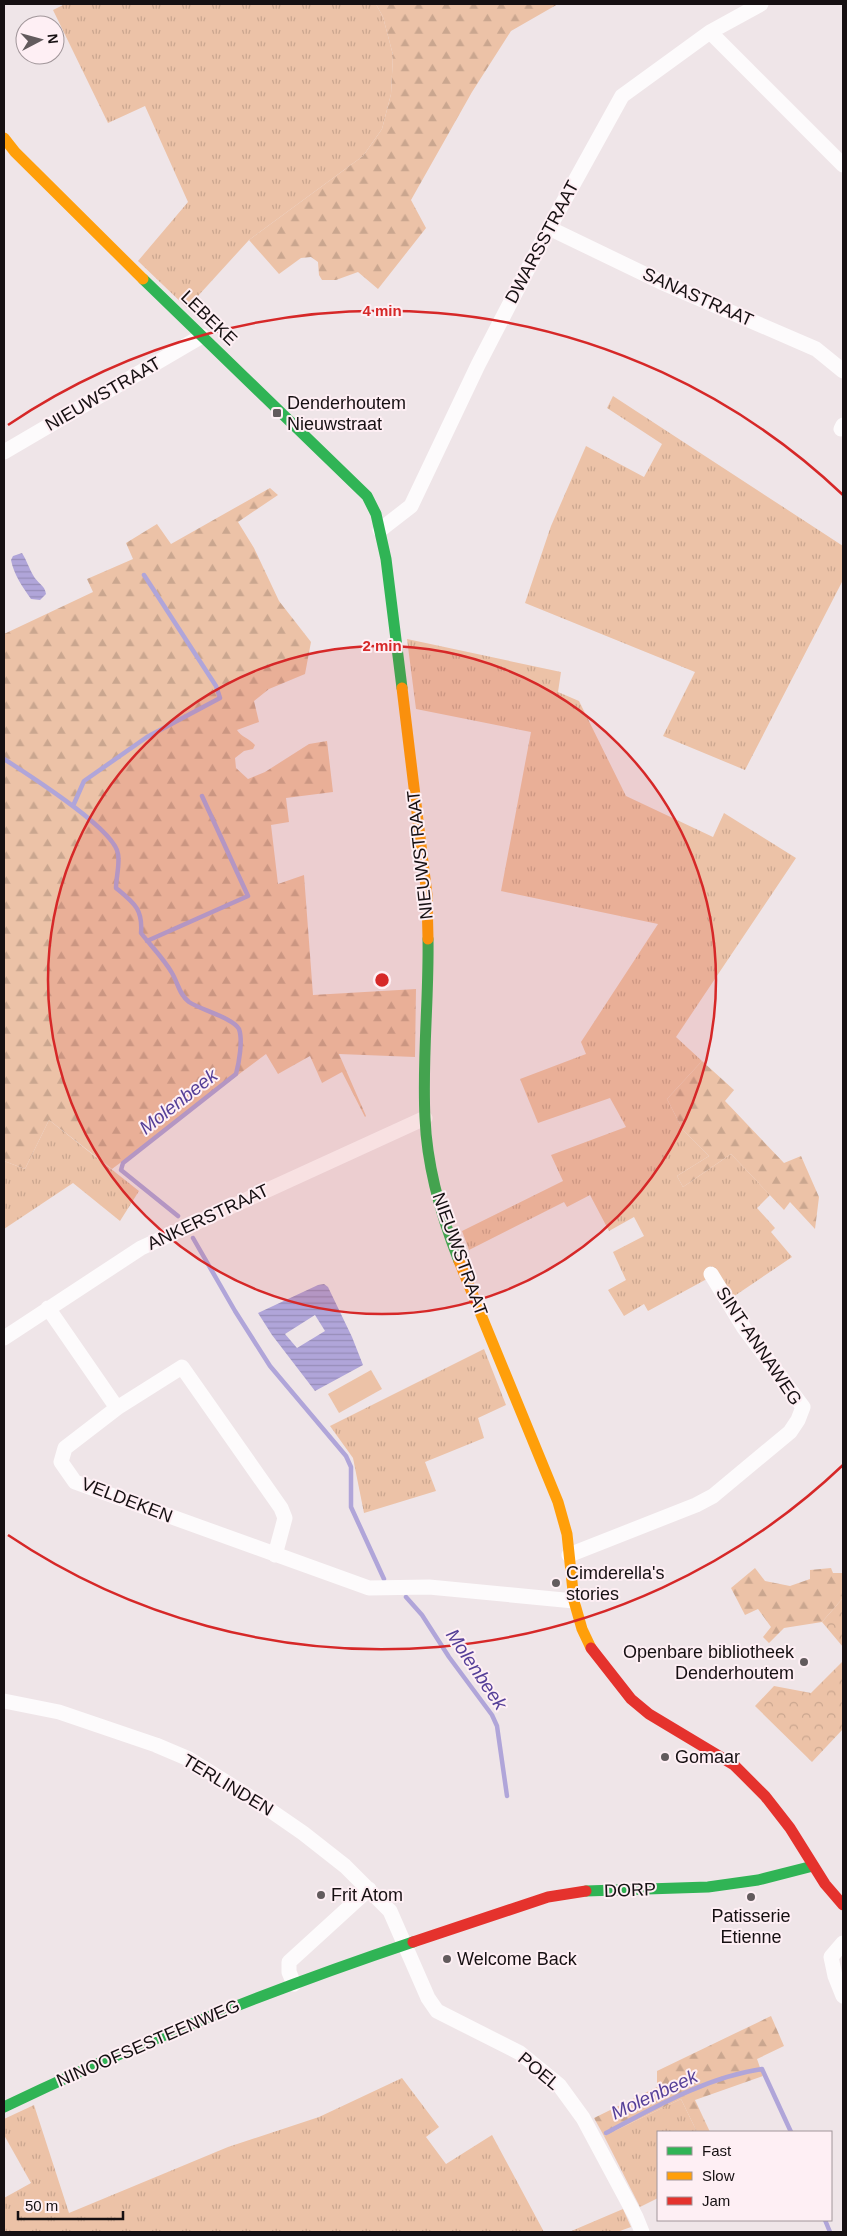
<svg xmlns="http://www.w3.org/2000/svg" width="847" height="2236" viewBox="0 0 847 2236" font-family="Helvetica,sans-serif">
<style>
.grass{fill:url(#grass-tufts)}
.forest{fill:url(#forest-firs)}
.park{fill:url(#park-crowns)}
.pitch{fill:#ecc2a7}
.water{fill:url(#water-rules);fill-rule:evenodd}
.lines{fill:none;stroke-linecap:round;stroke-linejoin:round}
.stream{stroke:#b0a5d9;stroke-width:4.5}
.street{stroke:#fdfbfc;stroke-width:15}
.fast{stroke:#30b455;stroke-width:11}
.slow{stroke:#ff9f0a;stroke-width:11}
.jam{stroke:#e5322d;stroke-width:11}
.ring{fill:none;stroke:#d62828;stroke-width:2.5}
.poi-dot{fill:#625b5d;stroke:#feeff4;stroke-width:2}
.labels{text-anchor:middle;stroke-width:4;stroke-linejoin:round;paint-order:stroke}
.street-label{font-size:18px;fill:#161012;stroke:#feeff4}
.poi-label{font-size:18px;fill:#161012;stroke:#feeff4;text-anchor:start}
.water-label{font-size:19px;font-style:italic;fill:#553f98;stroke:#feeff4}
.centre{fill:#d62828;stroke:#feeff4;stroke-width:2.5}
.ring-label{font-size:15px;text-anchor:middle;font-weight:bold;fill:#d62828;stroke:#feeff4;stroke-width:4;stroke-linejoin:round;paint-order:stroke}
</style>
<defs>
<pattern id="grass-tufts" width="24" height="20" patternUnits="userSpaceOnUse" patternTransform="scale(1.25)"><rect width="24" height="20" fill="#ecc2a7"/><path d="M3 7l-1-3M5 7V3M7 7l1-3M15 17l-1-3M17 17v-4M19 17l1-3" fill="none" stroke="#caa68f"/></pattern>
<pattern id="forest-firs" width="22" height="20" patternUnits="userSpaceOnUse" patternTransform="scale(1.25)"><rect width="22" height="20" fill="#ecc2a7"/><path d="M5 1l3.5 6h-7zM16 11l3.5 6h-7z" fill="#caa68f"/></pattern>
<pattern id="park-crowns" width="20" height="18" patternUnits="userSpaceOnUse" patternTransform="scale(1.25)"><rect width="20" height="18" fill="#ecc2a7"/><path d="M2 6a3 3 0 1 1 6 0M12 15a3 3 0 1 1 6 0" fill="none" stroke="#caa68f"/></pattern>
<pattern id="water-rules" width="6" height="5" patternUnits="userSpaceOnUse" patternTransform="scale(1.25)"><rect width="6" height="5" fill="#b0a5d9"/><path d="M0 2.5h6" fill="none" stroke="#978db9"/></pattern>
</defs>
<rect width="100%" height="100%" fill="#efe5e8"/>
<!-- grass -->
<path class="grass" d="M 65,4 L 376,4 L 383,17 L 393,55 L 391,94 L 382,129 L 363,156 L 249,240 L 187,308 L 138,261 L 188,202 L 145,106 L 108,123 L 53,10 Z
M 613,396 L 843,546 L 843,580 L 745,770 L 663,736 L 695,672 L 525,603 L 551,526 L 586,446 L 644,477 L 662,444 L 607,408 Z
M 407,639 L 561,672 L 558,692 L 579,701 L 626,796 L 713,837 L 724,813 L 796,858 L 676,1037 L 702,1061 L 667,1099 L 683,1130 L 709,1156 L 677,1176 L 683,1187 L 731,1154 L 770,1195 L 757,1208 L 775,1228 L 771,1232 L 792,1257 L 730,1299 L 716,1274 L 648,1311 L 644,1304 L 624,1316 L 608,1290 L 626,1280 L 613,1252 L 644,1236 L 634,1217 L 609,1231 L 590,1195 L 567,1207 L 564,1202 L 469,1250 L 462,1231 L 563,1181 L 551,1155 L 626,1127 L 610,1098 L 538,1123 L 520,1079 L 586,1054 L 581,1042 L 658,924 L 501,891 L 531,732 L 416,709 Z
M 49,1120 L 139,1191 L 120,1221 L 73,1183 L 4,1229 L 4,1161 L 25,1169 Z
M 484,1349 L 506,1405 L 478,1418 L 484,1438 L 425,1462 L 436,1491 L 364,1513 L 353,1458 L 330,1426 Z
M 402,2078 L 439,2127 L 426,2137 L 446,2164 L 492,2135 L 544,2232 L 4,2232 L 4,2198 L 31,2183 L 4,2135 L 4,2119 L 34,2105 L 69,2213 L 228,2147 L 319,2117 Z
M 681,2099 L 697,2132 L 658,2132 L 658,2198 L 640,2207 L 604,2136 Z
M 623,2209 L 631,2227 L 617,2232 L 569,2232 Z"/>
<!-- forest -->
<path class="forest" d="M 376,4 L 558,4 L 511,31 L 472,92 L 411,200 L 426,228 L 378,289 L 358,272 L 336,280 L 322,280 L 319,275 L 318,262 L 311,257 L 301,258 L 279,274 L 249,240 L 363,156 L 382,129 L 391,94 L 393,55 L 383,17 Z
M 270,488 L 278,495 L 238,522 L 254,548 L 279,601 L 311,642 L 305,674 L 269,689 L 254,701 L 259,722 L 237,730 C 241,737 249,738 255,745 L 253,749 L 244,751 L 235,758 L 236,768 L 248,779 L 265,772 L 309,744 L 327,741 L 333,792 L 286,798 L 289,822 L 271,825 L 278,884 L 304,875 L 313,995 L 416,989 L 415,1057 L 339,1054 L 366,1116 L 365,1117 L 342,1072 L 322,1083 L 310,1056 L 278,1074 L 266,1054 L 112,1169 L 49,1120 L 25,1169 L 4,1161 L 4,634 L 93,592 L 87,579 L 133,559 L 126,543 L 157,524 L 171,544 Z
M 702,1061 L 734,1090 L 725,1101 L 784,1163 L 801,1156 L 819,1197 L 815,1229 L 790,1202 L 784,1210 L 731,1154 L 683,1187 L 677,1176 L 709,1156 L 683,1130 L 667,1099 Z
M 755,1568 L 765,1581 L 790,1586 L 810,1579 L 810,1570 L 831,1568 L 833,1573 L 843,1573 L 843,1598 L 822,1622 L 784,1628 L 769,1643 L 763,1637 L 771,1627 L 758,1609 L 745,1615 L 731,1588 Z
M 771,2016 L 784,2046 L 757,2059 L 763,2076 L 695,2100 L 710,2132 L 697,2132 L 681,2099 L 604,2136 L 594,2118 L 657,2087 L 657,2071 Z"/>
<!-- park -->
<path class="park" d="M 843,1598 L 843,1647 L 822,1622 Z
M 843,1661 L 843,1729 L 812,1762 L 755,1706 L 774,1686 L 811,1693 Z"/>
<!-- pitch -->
<path class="pitch" d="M 371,1370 L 382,1389 L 339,1413 L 328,1394 Z"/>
<!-- water -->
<path class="water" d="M 22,553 C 27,561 29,568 33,575 C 37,583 45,585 46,594 L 40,600 L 31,599 C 22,586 14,575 11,560 L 13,556 Z
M 324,1284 L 328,1287 L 352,1337 L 363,1365 L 315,1391 L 272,1335 L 258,1313 L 318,1285 ZM 315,1315 L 325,1331 L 297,1348 L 285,1334 Z"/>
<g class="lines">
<!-- stream -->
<path class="stream" d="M 4,759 C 27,774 115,829 118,854 C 120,864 116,878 116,888 C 134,903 143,909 141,933 C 151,946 164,959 172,973 C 178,983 179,994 189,1002 C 201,1010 233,1018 239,1029 C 243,1040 239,1063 236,1074 L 123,1163 L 121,1170 L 178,1216
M 73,806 L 84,781 L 147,737 L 220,698 L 216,686 L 144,575
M 147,941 L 248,896 L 202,796
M 193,1238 L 235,1311 L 270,1366 L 346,1456 L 351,1467 L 351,1507 L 384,1579
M 406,1597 L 422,1615 L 449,1657 L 492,1715 L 497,1726 L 507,1796
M 606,2133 C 655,2107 707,2077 762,2069 L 791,2132
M 825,2220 L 830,2232"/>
<!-- street -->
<path class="street" d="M 710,32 L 843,165
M 549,228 L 661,282 L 816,349 L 843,371
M 841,429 L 843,425
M 4,452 L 202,336
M 380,530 L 411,506 L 478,365 L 549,228 L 622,96 L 710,32 L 761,4
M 48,1308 L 117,1408 L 65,1448 L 61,1462 L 75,1482 L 369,1588 L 429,1587 L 574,1601
M 4,1338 L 141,1248 L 425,1118
M 117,1408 L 182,1367 L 281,1508 L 285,1518 L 275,1555
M 569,1555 L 696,1505 L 713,1496 L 790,1432 L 798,1420 L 803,1407 L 744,1328 L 711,1274
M 4,1701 L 59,1712 L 156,1745 L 189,1759 L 258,1802 L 303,1833 L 345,1866 L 390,1911 L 428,1998 L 437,2011 L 520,2053 L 559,2085 L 583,2118 L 636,2217 L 642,2232
M 843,1943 L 831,1957 L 835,1976 L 843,1996
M 294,1984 L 289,1972 L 289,1962 L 369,1889"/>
<!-- fast -->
<path class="fast" d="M 143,279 L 367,496 L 376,514 L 386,559 L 402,688
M 428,939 C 429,999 422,1059 425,1118 C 427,1167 441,1216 459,1261
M 586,1891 L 708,1887 L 758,1880 L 813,1866
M 4,2107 C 137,2043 273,1989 413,1942"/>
<!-- slow -->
<path class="slow" d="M 4,138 L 15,152 L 143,279
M 402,688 L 427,895 L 428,939
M 459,1261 L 558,1502 L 567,1534 L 574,1601 L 582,1629 L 591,1648"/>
<!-- jam -->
<path class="jam" d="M 591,1648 L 631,1699 L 649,1714 L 734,1765 L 765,1796 L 790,1828 L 825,1884 L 843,1905
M 413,1942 L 548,1897 L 586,1891"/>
</g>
<!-- distance rings -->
<circle cx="382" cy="980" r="334" fill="#d62828" fill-opacity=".12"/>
<g class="ring">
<circle cx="382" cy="980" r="334"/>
<path d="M843 1465A669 669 0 0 1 8 1535M8 425A669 669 0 0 1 843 495"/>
</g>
<!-- markers -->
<g class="poi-dot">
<rect x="272" y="408" width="10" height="10" rx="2.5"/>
<circle cx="556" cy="1583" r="5"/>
<circle cx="804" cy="1662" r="5"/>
<circle cx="665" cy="1757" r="5"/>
<circle cx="321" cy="1895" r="5"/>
<circle cx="751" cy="1897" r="5"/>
<circle cx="447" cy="1959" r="5"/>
</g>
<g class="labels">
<!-- street labels -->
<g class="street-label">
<text transform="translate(542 242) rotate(-62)" y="6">DWARSSTRAAT</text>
<text transform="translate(698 297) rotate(24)" y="6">SANASTRAAT</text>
<text transform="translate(209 318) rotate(44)" y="6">LEBEKE</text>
<text transform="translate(103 394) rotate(-30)" y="6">NIEUWSTRAAT</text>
<text transform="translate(420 855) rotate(-96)" y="6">NIEUWSTRAAT</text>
<text transform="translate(208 1217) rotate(-25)" y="6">ANKERSTRAAT</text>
<text transform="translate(460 1254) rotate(70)" y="6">NIEUWSTRAAT</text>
<text transform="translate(759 1346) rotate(56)" y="6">SINT-ANNAWEG</text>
<text transform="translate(127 1500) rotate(21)" y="6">VELDEKEN</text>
<text transform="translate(228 1785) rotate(31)" y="6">TERLINDEN</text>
<text transform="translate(630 1890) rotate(-2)" y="6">DORP</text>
<text transform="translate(148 2043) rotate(-23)" y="6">NINOOFSESTEENWEG</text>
<text transform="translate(539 2071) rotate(40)" y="6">POEL</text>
</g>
<!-- poi labels -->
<g class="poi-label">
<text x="287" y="409">Denderhoutem<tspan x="287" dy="21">Nieuwstraat</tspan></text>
<text x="566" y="1579">Cimderella's<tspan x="566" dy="21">stories</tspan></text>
<text x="794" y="1658" text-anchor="end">Openbare bibliotheek<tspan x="794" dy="21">Denderhoutem</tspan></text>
<text x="675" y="1763">Gomaar</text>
<text x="331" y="1901">Frit Atom</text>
<text x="751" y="1922" text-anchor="middle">Patisserie<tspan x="751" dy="21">Etienne</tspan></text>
<text x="457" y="1965">Welcome Back</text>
</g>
<!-- water labels -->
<g class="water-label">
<text transform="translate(178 1101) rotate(-38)" y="7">Molenbeek</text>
<text transform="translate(477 1669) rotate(56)" y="7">Molenbeek</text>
<text transform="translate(654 2094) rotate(-25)" y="7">Molenbeek</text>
</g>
</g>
<circle cx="382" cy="980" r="8" class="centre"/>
<g class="ring-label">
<text x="382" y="316">4 min</text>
<text x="382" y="651">2 min</text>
</g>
<!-- border -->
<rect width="847" height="2236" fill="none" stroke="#161012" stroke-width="10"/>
<!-- legend -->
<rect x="657" y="2131" width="175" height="90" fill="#feeff4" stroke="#a1969a"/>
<rect x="667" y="2147" width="25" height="8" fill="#30b455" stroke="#a1969a"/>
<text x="702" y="2156" font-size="15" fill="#161012">Fast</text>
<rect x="667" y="2172" width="25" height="8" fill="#ff9f0a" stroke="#a1969a"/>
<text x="702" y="2181" font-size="15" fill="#161012">Slow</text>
<rect x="667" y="2197" width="25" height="8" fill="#e5322d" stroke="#a1969a"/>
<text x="702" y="2206" font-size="15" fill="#161012">Jam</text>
<!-- north arrow -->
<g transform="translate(40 40) rotate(84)"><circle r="24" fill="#feeff4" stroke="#a1969a"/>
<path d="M0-4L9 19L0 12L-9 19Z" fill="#625b5d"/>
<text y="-8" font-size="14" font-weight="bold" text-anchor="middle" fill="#161012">N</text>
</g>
<!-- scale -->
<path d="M18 2211v8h105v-8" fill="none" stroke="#161012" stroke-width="2.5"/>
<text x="25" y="2211" font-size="15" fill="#161012" stroke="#feeff4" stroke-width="4" paint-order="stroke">50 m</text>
</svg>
